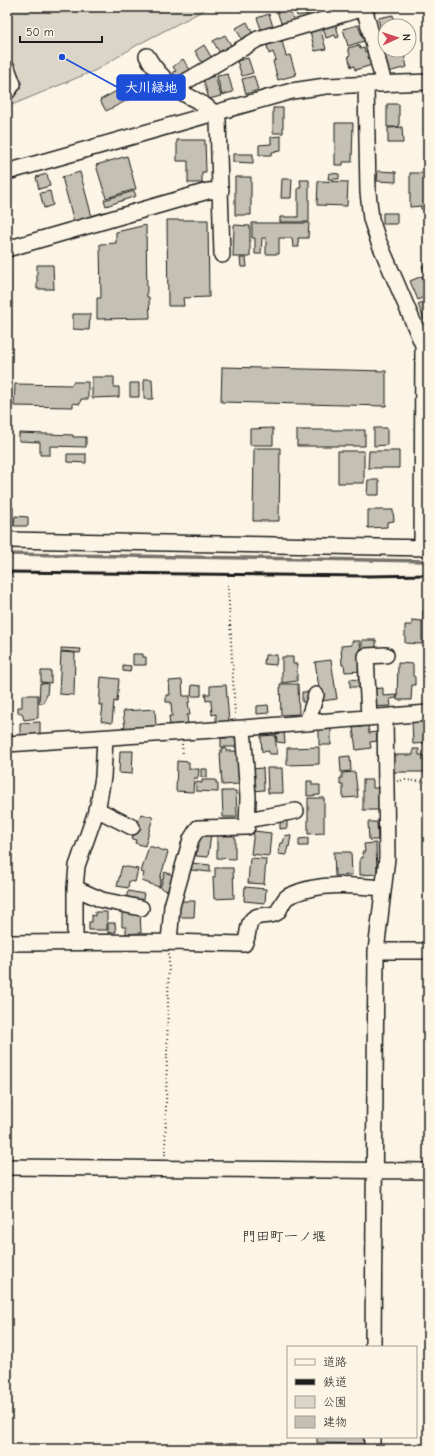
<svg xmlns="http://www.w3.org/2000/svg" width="435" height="1456" viewBox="0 0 435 1456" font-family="'Comic Neue','Klee One',sans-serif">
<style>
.green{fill:#dbd5c8;stroke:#7c7872}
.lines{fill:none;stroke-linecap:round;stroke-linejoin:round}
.stream{stroke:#75726c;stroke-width:3.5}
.building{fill:#c4c0b3;stroke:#1c1c1c}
.minor-casing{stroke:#1c1c1c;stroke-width:18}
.path{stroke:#1c1c1c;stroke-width:2;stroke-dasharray:1 3;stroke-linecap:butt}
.minor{stroke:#fcf5e5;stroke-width:15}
.rail{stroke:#1c1c1c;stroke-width:3}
.labels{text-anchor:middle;stroke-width:4;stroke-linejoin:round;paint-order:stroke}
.quarter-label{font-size:14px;fill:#1c1c1c;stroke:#fcf5e5}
.leader{fill:none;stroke:#1d4ed8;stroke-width:1.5}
.callout-dot{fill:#1d4ed8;stroke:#fcf5e5;stroke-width:1.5}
.callout{fill:#1d4ed8;stroke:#1d4ed8;stroke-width:1.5}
.callout-label{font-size:13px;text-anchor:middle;font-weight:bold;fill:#fff}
</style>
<rect width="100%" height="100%" fill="#fcf5e5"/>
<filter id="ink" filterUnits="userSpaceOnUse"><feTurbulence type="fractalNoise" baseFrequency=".025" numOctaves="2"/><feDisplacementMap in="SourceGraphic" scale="8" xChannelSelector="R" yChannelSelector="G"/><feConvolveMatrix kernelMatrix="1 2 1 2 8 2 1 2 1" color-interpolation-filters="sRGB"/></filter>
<g filter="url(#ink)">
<!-- green -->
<path class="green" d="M 7,7 L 210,7 L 139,44 L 96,70 L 7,107 Z"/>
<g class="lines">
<!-- stream -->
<path class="stream" d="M 7,554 L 428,561"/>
</g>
<!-- building -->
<path class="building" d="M 289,7 L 294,22 L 282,26 L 277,11 Z
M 295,7 L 308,7 L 309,14 L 297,16 Z
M 269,14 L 274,30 L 263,34 L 257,18 Z
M 393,15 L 395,26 L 385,26 L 385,30 L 381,31 L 378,18 Z
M 247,22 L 254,36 L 243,42 L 236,28 Z
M 336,25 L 339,37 L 336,38 L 335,35 L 326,38 L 323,28 Z
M 358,25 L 364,41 L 348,46 L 343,29 Z
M 320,28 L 326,49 L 315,51 L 310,31 Z
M 225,35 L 231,45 L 233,44 L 234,48 L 221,55 L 213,41 Z
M 282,41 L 286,56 L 290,55 L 296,75 L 278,80 L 273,61 L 276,60 L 273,52 L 269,54 L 267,45 Z
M 204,45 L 213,60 L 204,66 L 195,51 Z
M 359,45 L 360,49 L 364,48 L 365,52 L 368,51 L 372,65 L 355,70 L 354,66 L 351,67 L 348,56 L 350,55 L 348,48 Z
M 403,50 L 407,67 L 388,72 L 384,55 Z
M 248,58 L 253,73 L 242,76 L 237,61 Z
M 183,59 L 192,73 L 177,79 L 173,72 L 176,71 L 173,67 Z
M 148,72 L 150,77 L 143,81 L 140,76 Z
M 228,74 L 233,92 L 222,95 L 217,76 Z
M 215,76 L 221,96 L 209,99 L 203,79 Z
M 254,76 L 258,90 L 246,94 L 242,79 Z
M 124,87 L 130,99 L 106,111 L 100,100 Z
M 387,104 L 399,104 L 399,127 L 387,127 Z
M 273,108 L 283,108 L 283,133 L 273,133 Z
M 335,123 L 353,123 L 352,162 L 343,162 L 343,165 L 335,165 Z
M 402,127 L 403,143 L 388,143 L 388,128 Z
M 281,136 L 281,151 L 272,152 L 272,155 L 259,155 L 259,145 L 271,144 L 271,137 Z
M 177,140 L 205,140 L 206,172 L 202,172 L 202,183 L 188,183 L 188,161 L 177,161 Z
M 233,154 L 253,154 L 253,163 L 233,162 Z
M 127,156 L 136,189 L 106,198 L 96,165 Z
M 378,171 L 396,172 L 396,182 L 377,181 Z
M 80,172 L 92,217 L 74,222 L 62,177 Z
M 329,173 L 339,174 L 339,179 L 328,179 Z
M 410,173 L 428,173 L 428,209 L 421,209 L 421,206 L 410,207 Z
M 47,174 L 50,186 L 39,189 L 36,177 Z
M 235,177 L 251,177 L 251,215 L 235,215 Z
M 282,179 L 292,179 L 291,198 L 281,198 Z
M 300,180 L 309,180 L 309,222 L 280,222 L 280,217 L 298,217 L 298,188 L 301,188 Z
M 318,181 L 348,182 L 347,206 L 317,205 Z
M 50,191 L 53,205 L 44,208 L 40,193 Z
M 134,191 L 136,196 L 106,206 L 104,200 Z
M 383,213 L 397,213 L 397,224 L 383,224 Z
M 167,220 L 208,220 L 209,297 L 183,298 L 184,306 L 168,306 Z
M 252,223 L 309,223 L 308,238 L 298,238 L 299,247 L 293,247 L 292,238 L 279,238 L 279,254 L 266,254 L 266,238 L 262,238 L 261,254 L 255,254 L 255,238 L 252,238 Z
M 146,225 L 147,297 L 149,297 L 150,318 L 97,319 L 97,298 L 101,298 L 100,244 L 116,243 L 116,232 Z
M 234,225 L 250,226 L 250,257 L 233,257 Z
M 240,258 L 246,258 L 247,267 L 241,267 Z
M 428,263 L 428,282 L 422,266 Z
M 37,265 L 53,265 L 54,289 L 37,289 Z
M 7,271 L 10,271 L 10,300 L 7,300 Z
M 422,276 L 428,290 L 428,295 L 418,300 L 410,281 Z
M 428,300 L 428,319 L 424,320 L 418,304 Z
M 7,312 L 11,312 L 11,333 L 7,333 Z
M 73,314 L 90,314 L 89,330 L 73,329 Z
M 222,367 L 386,371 L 386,406 L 221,402 Z
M 92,377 L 114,377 L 114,387 L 119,387 L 119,397 L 92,398 Z
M 144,379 L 152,379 L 153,399 L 144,399 Z
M 73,382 L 88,382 L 88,399 L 81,399 L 80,404 L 73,403 L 73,407 L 14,406 L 15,384 L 72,385 Z
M 130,383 L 139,383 L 139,397 L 130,397 Z
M 273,428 L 273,445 L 250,445 L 250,429 Z
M 374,428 L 387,428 L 387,445 L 374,446 Z
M 297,430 L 365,430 L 365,446 L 297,446 Z
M 19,433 L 73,435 L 73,437 L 86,437 L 86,447 L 50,446 L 50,455 L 40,455 L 40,442 L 19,441 Z
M 254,448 L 280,448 L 279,521 L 253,521 Z
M 338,451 L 364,451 L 364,483 L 338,483 Z
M 369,451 L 399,451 L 399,468 L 368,468 Z
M 67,454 L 86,454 L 86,463 L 67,462 Z
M 368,480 L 379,480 L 379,495 L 367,495 Z
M 7,507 L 13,507 L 13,526 L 7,526 Z
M 368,510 L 393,510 L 394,521 L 387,522 L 387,527 L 368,528 Z
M 15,516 L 28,517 L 28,526 L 14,526 Z
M 423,611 L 428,611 L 428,620 L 423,620 Z
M 412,620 L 422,621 L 422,644 L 405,643 L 405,625 L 412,625 Z
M 362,640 L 376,640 L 376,651 L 362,651 Z
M 352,641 L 360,641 L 362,671 L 345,672 L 344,665 L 342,665 L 341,646 L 352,645 Z
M 61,648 L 81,649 L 80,653 L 61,651 Z
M 61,652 L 75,653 L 74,695 L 59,694 Z
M 133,654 L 143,654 L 143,657 L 146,657 L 146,665 L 133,665 Z
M 265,655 L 277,655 L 276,665 L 264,664 Z
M 282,657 L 293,657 L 293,664 L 297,664 L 297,681 L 282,683 Z
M 331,660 L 337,699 L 321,701 L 315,662 Z
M 398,663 L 413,664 L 413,676 L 415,677 L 415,685 L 412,685 L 411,700 L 397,700 Z
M 123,665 L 131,666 L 130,672 L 123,671 Z
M 41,671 L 51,671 L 51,683 L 41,682 Z
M 101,677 L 119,679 L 117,702 L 114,701 L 112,723 L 101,721 L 103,705 L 99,705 Z
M 350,679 L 360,680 L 360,687 L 350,687 Z
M 182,680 L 183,696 L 190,696 L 190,702 L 188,702 L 190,715 L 187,715 L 188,725 L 170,726 L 169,716 L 172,716 L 171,702 L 166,702 L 166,695 L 170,695 L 169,681 Z
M 40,683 L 48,684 L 47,695 L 43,703 L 39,703 Z
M 280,684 L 298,684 L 299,714 L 281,715 Z
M 192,685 L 201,686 L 201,696 L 191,696 Z
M 226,685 L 229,722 L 216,723 L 216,714 L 212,715 L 211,700 L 206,701 L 205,694 L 210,694 L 210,686 Z
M 383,688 L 383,696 L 397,695 L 397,698 L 390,699 L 391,706 L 371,707 L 370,689 Z
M 302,692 L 310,692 L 310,702 L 302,702 Z
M 22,695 L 38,695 L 38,718 L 24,720 L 22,713 L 18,713 L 18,707 L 22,707 Z
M 268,705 L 269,713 L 257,714 L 257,706 Z
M 155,709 L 156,726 L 125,728 L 123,711 Z
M 427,720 L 428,743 L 413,744 L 412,721 Z
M 40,722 L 40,737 L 20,737 L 20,723 Z
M 368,726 L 369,733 L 376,732 L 377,741 L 370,742 L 371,748 L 356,750 L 353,728 Z
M 319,727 L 331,727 L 331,745 L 319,745 Z
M 284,732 L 285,743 L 277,742 L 276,733 Z
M 275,735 L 277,754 L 269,754 L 269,751 L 262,752 L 261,736 Z
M 221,738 L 235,738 L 236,747 L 221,747 Z
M 319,747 L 319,764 L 287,765 L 287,748 Z
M 226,748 L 226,751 L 237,751 L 238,766 L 240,766 L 240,778 L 239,778 L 239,784 L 222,785 L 220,753 L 221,753 L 221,749 Z
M 413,749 L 419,749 L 419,755 L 425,755 L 425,772 L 389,772 L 389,755 L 413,755 Z
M 120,751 L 133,751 L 132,774 L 119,773 Z
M 350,756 L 351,771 L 341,772 L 340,757 Z
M 177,761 L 189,762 L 189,769 L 199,769 L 198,778 L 194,778 L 193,792 L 176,791 Z
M 263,768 L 264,790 L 253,791 L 251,769 Z
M 267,768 L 282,768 L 283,793 L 268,793 Z
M 201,769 L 207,769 L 207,777 L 201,777 Z
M 355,772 L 358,797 L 343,798 L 343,785 L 340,785 L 340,778 L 342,778 L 342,773 Z
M 202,780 L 216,780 L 216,783 L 218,783 L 218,792 L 196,791 L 196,782 L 202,783 Z
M 363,780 L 373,780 L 373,788 L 380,788 L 380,810 L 363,810 Z
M 307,781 L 312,781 L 312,785 L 320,785 L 320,795 L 307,796 Z
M 222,791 L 236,791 L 237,817 L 223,817 Z
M 308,798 L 324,798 L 324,833 L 308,834 Z
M 141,814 L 153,817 L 145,846 L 135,843 L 136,840 L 132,839 Z
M 287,817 L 287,828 L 280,829 L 280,818 Z
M 368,822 L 377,822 L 378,840 L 369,840 Z
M 254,831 L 271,833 L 269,856 L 251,854 Z
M 199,832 L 211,834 L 208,857 L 196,856 Z
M 235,832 L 235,859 L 217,858 L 217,835 Z
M 285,835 L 291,836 L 289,847 L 288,846 L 286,855 L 278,854 L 280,843 L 283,843 Z
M 308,838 L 308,846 L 299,846 L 299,839 Z
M 376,843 L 377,874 L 360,875 L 360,858 L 363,858 L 362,852 L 365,852 L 364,844 Z
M 149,846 L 168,852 L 160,879 L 161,879 L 159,887 L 142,881 L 144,873 L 141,872 Z
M 334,852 L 351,852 L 352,875 L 335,876 Z
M 250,858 L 266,859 L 264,884 L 248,883 Z
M 191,863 L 210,865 L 210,872 L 191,870 Z
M 122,866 L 138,869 L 135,882 L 129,881 L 128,888 L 117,886 Z
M 215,868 L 233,868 L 234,898 L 214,899 L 213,877 L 215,877 Z
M 165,872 L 175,876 L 170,892 L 160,888 Z
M 245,887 L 266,889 L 265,903 L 244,901 Z
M 128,891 L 144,894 L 142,903 L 126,899 Z
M 177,901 L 195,901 L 194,917 L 176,917 Z
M 140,911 L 141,933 L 126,934 L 126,927 L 122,927 L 122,912 Z
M 95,912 L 107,912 L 107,930 L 89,930 L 89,922 L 92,922 L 92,915 L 95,916 Z
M 108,923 L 115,923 L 116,932 L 108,933 Z
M 317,1437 L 369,1437 L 369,1444 L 317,1443 Z"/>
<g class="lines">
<!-- minor casing -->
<g class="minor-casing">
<path id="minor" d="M 364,7 L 384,84
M 147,56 C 154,69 164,79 176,89 C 190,99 210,103 218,120 L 222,255
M 7,68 L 13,84 L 7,92
M 366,85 L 368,192 L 371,219 L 378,240 L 423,345 L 422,547
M 177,89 L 185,82 L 258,39 L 364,8
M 7,172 L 292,91 L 326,86 L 428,82
M 7,249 L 208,191 L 221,190
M 7,540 L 428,548
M 369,718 L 366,656 L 386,655
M 307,723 L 316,695
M 7,744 L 243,728 L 428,713
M 96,809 L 132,827
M 247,820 L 296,811
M 75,888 L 102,900 L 141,908
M 75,942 L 75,888 L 77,866 L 98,806 L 103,777 L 105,738
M 169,942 L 172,906 L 191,839 L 198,828 L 247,827 L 248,797 L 243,728
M 7,943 L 169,942 L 244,944 C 249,937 247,927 251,921 C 257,913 266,917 274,914 C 282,912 280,899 291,895 C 320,882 353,885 383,888
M 376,951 L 428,951
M 7,1167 L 428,1171
M 373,1347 L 376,951 L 387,858 L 385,717
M 372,1449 L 372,1437"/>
</g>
<!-- path -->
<path class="path" d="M 228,585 L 235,715
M 182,744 L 183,756
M 397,781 L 405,780 L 428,782
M 165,1155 L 169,954"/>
<!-- minor -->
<use href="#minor" class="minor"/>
<!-- rail -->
<path class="rail" d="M 7,572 L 369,576 L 428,575"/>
</g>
</g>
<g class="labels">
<!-- quarter labels -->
<g class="quarter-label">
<text x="284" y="1241">門田町一ノ堰</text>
</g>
</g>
<!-- callouts -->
<path class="leader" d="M62 57L117 87"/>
<circle class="callout-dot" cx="62" cy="57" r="4"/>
<rect class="callout" x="117" y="75" width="68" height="25" rx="4"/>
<g class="callout-label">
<text x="151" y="92">大川緑地</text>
</g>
<!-- margin -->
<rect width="435" height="1456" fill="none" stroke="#fcf5e5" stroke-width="24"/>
<rect x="12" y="12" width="411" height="1432" fill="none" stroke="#1c1c1c" stroke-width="1.5" filter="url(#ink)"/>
<!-- legend -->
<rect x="287" y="1346" width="130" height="92" fill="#fcf5e5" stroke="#a29e95"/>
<rect x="295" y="1359" width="20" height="6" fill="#fcf5e5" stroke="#a29e95"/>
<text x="323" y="1366" font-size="12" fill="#1c1c1c">道路</text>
<rect x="295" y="1379" width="20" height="6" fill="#1c1c1c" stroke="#a29e95"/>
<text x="323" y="1386" font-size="12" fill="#1c1c1c">鉄道</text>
<rect x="295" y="1396" width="20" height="12" fill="#dbd5c8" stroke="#a29e95"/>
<text x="323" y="1406" font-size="12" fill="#1c1c1c">公園</text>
<rect x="295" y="1416" width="20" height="12" fill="#c4c0b3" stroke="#a29e95"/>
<text x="323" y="1426" font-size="12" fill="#1c1c1c">建物</text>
<!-- north arrow -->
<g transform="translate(397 38) rotate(87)"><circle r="19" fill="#fcf5e5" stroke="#a29e95"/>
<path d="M0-3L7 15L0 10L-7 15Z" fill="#d1495b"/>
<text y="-6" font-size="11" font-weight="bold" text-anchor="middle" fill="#1c1c1c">N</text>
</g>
<!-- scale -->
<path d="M20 36v6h82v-6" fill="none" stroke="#1c1c1c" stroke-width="2"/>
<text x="26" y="36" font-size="12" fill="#1c1c1c" stroke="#fcf5e5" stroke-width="3" paint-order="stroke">50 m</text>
</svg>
